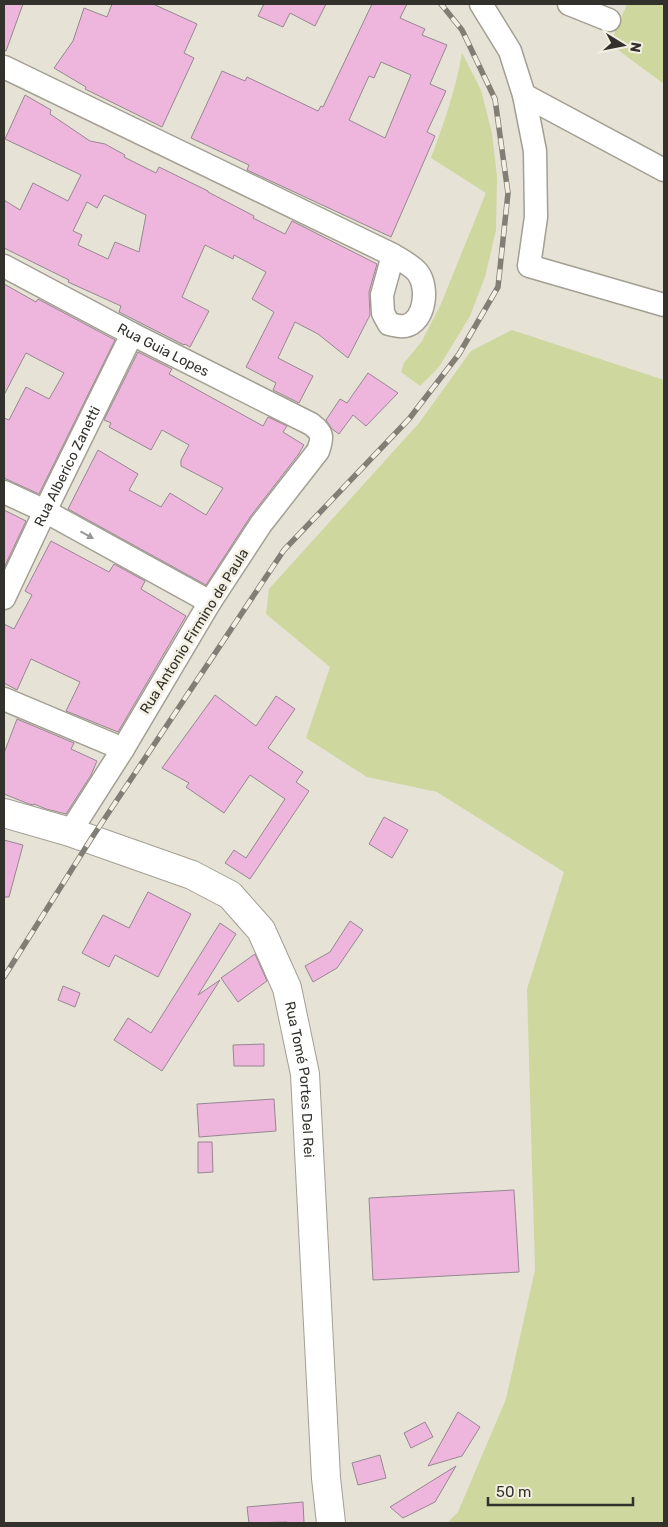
<svg xmlns="http://www.w3.org/2000/svg" width="668" height="1527" viewBox="0 0 668 1527" font-family="Rubik,sans-serif">
<style>
.green{fill:#cdd79e}
.building{fill:#efb6dd;stroke:#948890;fill-rule:evenodd}
.lines{fill:none;stroke-linecap:round;stroke-linejoin:round}
.street-casing{stroke:#a39f93;stroke-width:25}
.secondary-casing{stroke:#a39f93;stroke-width:30}
.street{stroke:#fff;stroke-width:22}
.secondary{stroke:#fff;stroke-width:28}
.rail-casing{stroke:#827e76;stroke-width:5.5}
.rail{stroke:#f4efe3;stroke-width:4;stroke-dasharray:11;stroke-linecap:butt}
.oneway{fill:#999896}
.labels{text-anchor:middle;stroke-width:5;stroke-linejoin:round;paint-order:stroke}
.street-label{font-size:14px;fill:#33312c;stroke:#f4efe3}
</style>
<rect width="100%" height="100%" fill="#e7e2d6"/>
<!-- green -->
<path class="green" d="M 627,4 L 664,4 L 664,84 L 610,44 Z
M 462,53 L 481,90 L 492,133 L 497,177 L 496,230 L 485,277 L 470,316 L 439,367 L 420,386 L 401,372 L 404,363 L 422,341 L 441,304 L 486,193 L 431,158 C 444,123 456,89 462,53 Z
M 512,330 L 664,380 L 664,1523 L 447,1523 L 458,1512 L 506,1399 L 535,1270 L 527,989 L 564,872 L 437,792 L 367,777 L 306,738 L 330,667 L 266,614 L 269,589 L 419,423 L 471,351 Z"/>
<!-- building -->
<path class="building" d="M 4,4 L 23,4 L 6,51 L 4,51 Z
M 112,4 L 153,4 L 197,24 L 184,53 L 194,58 L 162,127 L 85,89 L 86,87 L 54,68 L 73,41 L 84,8 L 107,17 Z
M 264,4 L 326,4 L 315,26 L 290,13 L 283,27 L 258,16 Z
M 372,4 L 407,4 L 400,18 L 425,29 L 422,35 L 447,45 L 430,84 L 446,91 L 427,132 L 435,136 L 391,237 L 247,170 L 249,165 L 191,138 L 222,71 L 245,81 L 247,77 L 318,111 L 321,106 L 323,107 ZM 381,62 L 411,75 L 385,138 L 349,120 L 369,76 L 374,78 Z
M 25,95 L 51,110 L 50,114 L 90,141 L 105,144 L 125,155 L 124,157 L 156,173 L 159,167 L 208,191 L 208,192 L 254,216 L 253,218 L 285,234 L 292,221 L 377,264 L 369,292 L 370,315 L 348,358 L 318,334 L 295,322 L 278,358 L 313,376 L 299,403 L 273,390 L 276,383 L 246,367 L 274,312 L 252,299 L 266,272 L 234,255 L 233,259 L 205,245 L 182,297 L 209,311 L 190,347 L 185,344 L 184,345 L 119,312 L 121,306 L 68,282 L 69,280 L 4,248 L 4,200 L 20,210 L 33,183 L 68,201 L 81,175 L 5,139 ZM 104,195 L 146,215 L 139,252 L 115,242 L 108,259 L 78,245 L 82,235 L 73,231 L 87,202 L 97,208 Z
M 4,284 L 36,302 L 38,299 L 115,340 L 39,494 L 4,478 L 4,418 L 9,420 L 26,387 L 49,399 L 64,373 L 26,353 L 4,395 Z
M 138,352 L 172,369 L 169,374 L 263,426 L 268,417 L 287,426 L 283,432 L 304,445 L 298,455 L 250,517 L 206,585 L 68,509 L 98,450 L 138,474 L 129,490 L 161,507 L 170,493 L 206,515 L 223,488 L 181,466 L 181,460 L 189,445 L 162,430 L 151,450 L 109,427 L 111,423 L 104,420 Z
M 368,373 L 398,393 L 366,426 L 353,415 L 339,434 L 332,429 L 326,420 L 340,399 L 347,403 Z
M 4,510 L 26,521 L 4,568 Z
M 51,541 L 109,572 L 114,564 L 145,581 L 141,589 L 186,616 L 118,732 L 66,711 L 80,682 L 31,659 L 17,690 L 4,683 L 4,624 L 14,629 L 32,595 L 25,591 Z
M 215,695 L 256,726 L 276,696 L 295,709 L 268,748 L 303,772 L 296,782 L 309,791 L 250,879 L 225,863 L 234,850 L 246,858 L 285,799 L 250,775 L 224,813 L 186,787 L 189,783 L 162,768 Z
M 17,719 L 74,743 L 71,749 L 97,761 L 91,775 L 66,814 L 46,809 L 34,804 L 34,805 L 29,804 L 4,794 L 4,753 Z
M 384,817 L 408,830 L 392,858 L 369,844 Z
M 4,840 L 23,845 L 9,897 L 4,897 Z
M 148,892 L 191,914 L 158,977 L 115,955 L 109,967 L 82,953 L 103,915 L 129,928 Z
M 350,921 L 363,930 L 337,968 L 313,982 L 305,966 L 330,952 Z
M 220,923 L 236,934 L 198,995 L 220,980 L 162,1071 L 114,1040 L 128,1018 L 151,1033 Z
M 255,954 L 267,981 L 238,1002 L 221,978 Z
M 63,986 L 80,993 L 75,1007 L 58,1000 Z
M 264,1044 L 264,1066 L 234,1066 L 233,1045 Z
M 274,1099 L 276,1131 L 199,1137 L 197,1104 Z
M 198,1142 L 212,1142 L 213,1172 L 198,1173 Z
M 514,1190 L 519,1272 L 373,1280 L 369,1198 Z
M 458,1412 L 480,1427 L 462,1456 L 428,1466 Z
M 425,1422 L 433,1437 L 411,1448 L 404,1433 Z
M 380,1455 L 386,1478 L 358,1485 L 352,1463 Z
M 456,1466 L 435,1502 L 403,1518 L 390,1507 Z
M 303,1502 L 304,1523 L 287,1523 L 287,1522 L 249,1523 L 247,1507 Z"/>
<g class="lines">
<!-- street casing -->
<g class="street-casing">
<g id="street">
<path d="M 481,4 L 510,51 L 524,95 L 535,151 L 536,217 L 529,266 L 664,305"/>
<path d="M 569,4 L 609,20"/>
<path d="M 4,67 L 393,255 C 401,260 413,266 418,273 C 429,288 425,322 405,326 C 400,327 394,325 389,324 L 383,313 L 382,295 L 393,255"/>
<path d="M 524,95 L 664,170"/>
<path id="s1" d="M 4,266 L 132,334 L 311,424 C 323,433 323,437 318,451 L 261,524 L 210,602 L 123,749 L 70,832"/>
<path d="M 4,492 L 45,511 L 210,602"/>
<path id="s2" d="M 4,598 L 45,511 L 132,334"/>
<path d="M 4,699 L 123,749"/>
</g>
</g>
<!-- secondary casing -->
<g class="secondary-casing">
<g id="secondary">
<path id="s3" d="M 4,813 L 70,832 L 192,875 L 230,895 L 261,930 L 287,988 L 305,1074 L 326,1478 L 331,1523"/>
</g>
</g>
<!-- street -->
<use href="#street" class="street"/>
<!-- secondary -->
<use href="#secondary" class="secondary"/>
<!-- rail casing -->
<g class="rail-casing">
<path id="rail" d="M 4,977 L 91,839 L 284,550 L 409,419 L 459,354 L 498,287 L 508,193 L 495,99 L 462,30 L 441,4"/>
</g>
<!-- rail -->
<use href="#rail" class="rail"/>
</g>
<!-- one-way arrows -->
<defs><path id="oneway-solid" d="M-6-.8H1V-3.2L6.5 0L1 3.2V.8H-6Z" transform="scale(1.25)"/></defs>
<use class="oneway" href="#oneway-solid" transform="translate(87 535) rotate(29)"/>
<g class="labels">
<!-- street labels -->
<g class="street-label">
<text dy="5" stroke="none"><textPath href="#s1" startOffset="180">Rua Guia Lopes</textPath></text>
<text dy="5" stroke="none"><textPath href="#s2" startOffset="146">Rua Alberico Zanetti</textPath></text>
<text transform="translate(194 631) rotate(-58)" y="5">Rua Antonio Firmino de Paula</text>
<text dy="5" stroke="none"><textPath href="#s3" startOffset="444">Rua Tomé Portes Del Rei</textPath></text>
</g>
</g>
<!-- border -->
<rect width="668" height="1527" fill="none" stroke="#33312c" stroke-width="10"/>
<!-- north arrow -->
<g transform="translate(623 45) rotate(100)" stroke="#f4efe3" stroke-width="4" paint-order="stroke">
<path d="M0-4L9 19L0 12L-9 19Z" fill="#33312c"/>
<text y="-8" font-size="14" font-weight="bold" text-anchor="middle" fill="#33312c">N</text>
</g>
<!-- scale -->
<path d="M488 1497v8h145v-8" fill="none" stroke="#33312c" stroke-width="2.5"/>
<text x="496" y="1497" font-size="15" fill="#33312c" stroke="#f4efe3" stroke-width="4" paint-order="stroke">50 m</text>
</svg>
